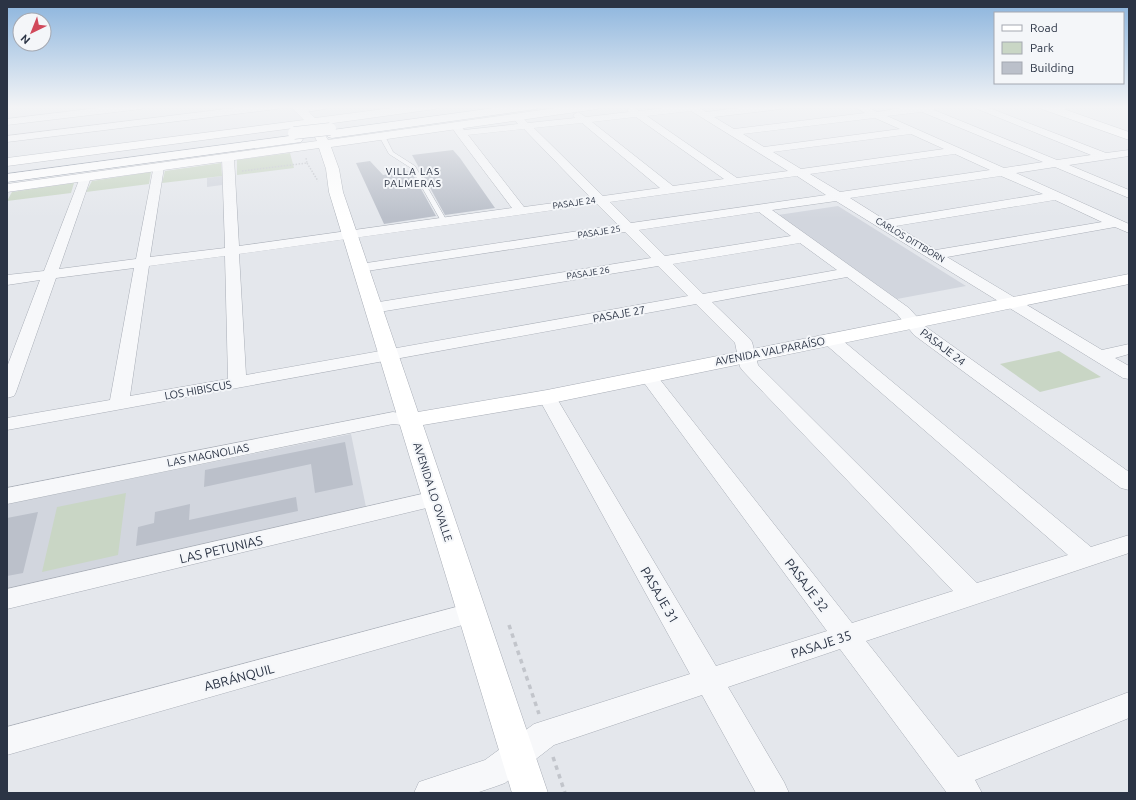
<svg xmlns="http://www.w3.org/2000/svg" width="1136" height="800" viewBox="0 0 1136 800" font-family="Ubuntu,sans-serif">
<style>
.built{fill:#d2d6de}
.green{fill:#c9d6c5}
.building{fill:#bbc0ca}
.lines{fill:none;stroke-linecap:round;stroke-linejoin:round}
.lane-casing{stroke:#a9aeb7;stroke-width:1}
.street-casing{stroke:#a9aeb7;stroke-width:1}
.secondary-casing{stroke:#a9aeb7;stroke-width:1}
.highway-casing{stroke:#8b94a3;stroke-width:1}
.path-far1{stroke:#c2c5cb;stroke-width:1.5;stroke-dasharray:1.5 1.5;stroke-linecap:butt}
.path{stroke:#c2c5cb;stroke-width:3.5;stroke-dasharray:4.5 4.5;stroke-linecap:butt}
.lane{fill:#f7f8fa;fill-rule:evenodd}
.street{fill:#f7f8fa;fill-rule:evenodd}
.secondary{fill:#fff;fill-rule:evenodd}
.highway{fill:#fff;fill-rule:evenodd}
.highway-bridge-casing{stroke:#8b94a3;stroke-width:13;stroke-linecap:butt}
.highway-bridge{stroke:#fff;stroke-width:12}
.labels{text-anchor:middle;stroke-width:4;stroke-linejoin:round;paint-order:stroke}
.far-street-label{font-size:9px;fill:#2b3445;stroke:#f4f6f9}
.far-neighbourhood-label{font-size:10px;letter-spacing:1px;fill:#1d2536;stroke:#f4f6f9}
.street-label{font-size:11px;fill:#2b3445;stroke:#f4f6f9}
.near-street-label{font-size:13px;fill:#2b3445;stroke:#f4f6f9}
</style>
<rect width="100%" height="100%" fill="#e4e7ec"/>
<!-- built -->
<path class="built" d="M 222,176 L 222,185 L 207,187 L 207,178 Z
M 838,206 L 966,286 L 897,299 L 778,215 Z
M 351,434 L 366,507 L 7,591 L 7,504 Z"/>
<!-- green -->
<path class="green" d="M 290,153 L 294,168 L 237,175 L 237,160 Z
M 221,163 L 222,176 L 162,183 L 165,171 Z
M 151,172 L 149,184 L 86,192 L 92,181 Z
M 74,183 L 71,193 L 7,201 L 12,192 Z
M 1059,351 L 1101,377 L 1040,392 L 1000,364 Z
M 126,493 L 118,555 L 42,572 L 57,507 Z"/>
<!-- building -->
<path class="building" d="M 453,150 L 460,158 L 495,208 L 445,215 L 412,155 Z
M 370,161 L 383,175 L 411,171 L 436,216 L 384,224 L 356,163 Z
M 345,442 L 353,485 L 315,493 L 311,464 L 204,487 L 205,470 Z
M 296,497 L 298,511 L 136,546 L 138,527 L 154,523 L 155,512 L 190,504 L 189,520 Z
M 38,512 L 23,573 L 7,576 L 7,518 Z"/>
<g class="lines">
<!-- lane casing -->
<g class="lane-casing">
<path id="lane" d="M 382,134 L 385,136 L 393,152 L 415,166 L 447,221 L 446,222 L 441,221 L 411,168 L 389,154 L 379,136 Z"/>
</g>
<!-- street casing -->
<g class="street-casing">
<path id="street" d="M 114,106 L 145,106 L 141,109 L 7,125 L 7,119 Z
M 250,106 L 281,106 L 277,109 L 7,142 L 7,136 Z
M 305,106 L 329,106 L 325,109 L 300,113 L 295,110 L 297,108 Z
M 680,106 L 697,106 L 706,112 L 753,106 L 785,106 L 781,109 L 714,117 L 734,129 L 865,113 L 853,106 L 866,106 L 877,112 L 912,106 L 934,106 L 934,110 L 1057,160 L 1091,155 L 970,106 L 984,106 L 1106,153 L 1129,150 L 1129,156 L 1069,165 L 1129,190 L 1129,198 L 1055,167 L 1016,173 L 1129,224 L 1129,233 L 1115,227 L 947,257 L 1102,350 L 1129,344 L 1129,354 L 1115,358 L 1129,366 L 1129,379 L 1123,378 L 836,201 L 772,210 L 909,308 L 926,327 L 1129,472 L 1129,490 L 1121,488 L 914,335 L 897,314 L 847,277 L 712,302 L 749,338 L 752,342 L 758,365 L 977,583 L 1068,555 L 824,343 L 821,339 L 824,335 L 830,334 L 836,335 L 1091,547 L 1129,535 L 1129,553 L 866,641 L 958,757 L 1129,692 L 1129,718 L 975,780 L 982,793 L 947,793 L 840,649 L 728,687 L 784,782 L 789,793 L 756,793 L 702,695 L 554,745 L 505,783 L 494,787 L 476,793 L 414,793 L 419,782 L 485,760 L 534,724 L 690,674 L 538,397 L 540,393 L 547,391 L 554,393 L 556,397 L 716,666 L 827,631 L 642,380 L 639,376 L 642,372 L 648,371 L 654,372 L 852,623 L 953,591 L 743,371 L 740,367 L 735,343 L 696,304 L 7,430 L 7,418 L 110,400 L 134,268 L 56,278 L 16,392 L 14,396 L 7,398 L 7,367 L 40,280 L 7,285 L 7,275 L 44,271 L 81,175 L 89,175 L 91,177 L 59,269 L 136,259 L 154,165 L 162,165 L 164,167 L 150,257 L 225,248 L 222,158 L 224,156 L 228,155 L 234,158 L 239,246 L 512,208 L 457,135 L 451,126 L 452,124 L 460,124 L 464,130 L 518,124 L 512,117 L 517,114 L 520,115 L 528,123 L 575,118 L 573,115 L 578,112 L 586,117 L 629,112 L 627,110 L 629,108 L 635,108 L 639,111 ZM 691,111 L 701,117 L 788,171 L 737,178 L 647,116 ZM 922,112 L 1043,162 L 1004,168 L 887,116 ZM 636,117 L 724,179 L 673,186 L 592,122 ZM 875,118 L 900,129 L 764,147 L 743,134 ZM 582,123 L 660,188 L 603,196 L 534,128 ZM 524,129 L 591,198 L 524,207 L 468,135 ZM 911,134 L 944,149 L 801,169 L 773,152 ZM 955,154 L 990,170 L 840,192 L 810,174 ZM 797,176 L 826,195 L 631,223 L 610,202 ZM 1001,176 L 1043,194 L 885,220 L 850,198 ZM 1055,200 L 1102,222 L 936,250 L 896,226 ZM 597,204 L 618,225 L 360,264 L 355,265 L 353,268 L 355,271 L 360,272 L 625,232 L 651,258 L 373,303 L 367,305 L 365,308 L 367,311 L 373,313 L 658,266 L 688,296 L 246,375 L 239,254 ZM 759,212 L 791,236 L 665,256 L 639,230 ZM 800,243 L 837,270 L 703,294 L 673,264 ZM 225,256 L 228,379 L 130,396 L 149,266 Z
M 1050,106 L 1070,106 L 1069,108 L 1051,112 L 1046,109 Z
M 393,412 L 417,416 L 420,420 L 417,424 L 410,426 L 393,424 L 7,504 L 7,488 Z
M 435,491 L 443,494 L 446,499 L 443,504 L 7,609 L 7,589 Z
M 471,603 L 480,606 L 484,613 L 480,620 L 7,755 L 7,727 Z"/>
</g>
<!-- secondary casing -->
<g class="secondary-casing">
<path id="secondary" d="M 290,106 L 303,106 L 315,118 L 407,106 L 440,106 L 435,109 L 319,125 L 328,140 L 570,106 L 602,106 L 597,109 L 331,147 L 339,169 L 343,192 L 418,412 L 547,390 L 1129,274 L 1129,284 L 547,404 L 423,425 L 548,793 L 512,793 L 329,192 L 326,169 L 319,148 L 7,192 L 7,184 L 317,141 L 309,126 L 7,166 L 7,158 L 304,120 Z
M 1038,106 L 1055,106 L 1129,132 L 1129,140 L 1039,108 Z"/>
</g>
<!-- highway casing -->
<g class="highway-casing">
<path id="highway" d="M 509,106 L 541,106 L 536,109 L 332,138 L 328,137 L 326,134 L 328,131 L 332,130 Z
M 297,135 L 301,136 L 303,139 L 301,142 L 7,182 L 7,174 Z"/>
</g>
<!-- path-far1 -->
<path class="path-far1" d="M 307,163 L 318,181
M 242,171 L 307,163 L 306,158"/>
<!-- path -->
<path class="path" d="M 509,625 L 539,714
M 553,757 L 565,793"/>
<!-- lane -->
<use href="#lane" class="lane"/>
<!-- street -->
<use href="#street" class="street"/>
<!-- secondary -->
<use href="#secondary" class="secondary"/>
<!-- highway -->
<use href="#highway" class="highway"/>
<!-- highway-bridge casing -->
<g class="highway-bridge-casing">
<path id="highway-bridge" d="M 294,133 L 330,129"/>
</g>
<!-- highway-bridge -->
<use href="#highway-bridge" class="highway-bridge"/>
</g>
<!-- sky -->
<linearGradient id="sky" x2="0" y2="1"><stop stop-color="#8bb4dd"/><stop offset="0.49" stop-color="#f3f4f6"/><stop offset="1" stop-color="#f3f4f6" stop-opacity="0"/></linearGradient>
<rect width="1136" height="218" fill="url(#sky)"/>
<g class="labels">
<!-- far-street labels -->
<g class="far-street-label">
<text transform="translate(574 203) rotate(-8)" y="3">PASAJE 24</text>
<text transform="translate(599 232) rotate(-9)" y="3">PASAJE 25</text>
<text transform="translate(910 240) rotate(31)" y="3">CARLOS DITTBORN</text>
<text transform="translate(588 273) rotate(-9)" y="3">PASAJE 26</text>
</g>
<!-- far-neighbourhood labels -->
<g class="far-neighbourhood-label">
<text x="413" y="175">VILLA LAS<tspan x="413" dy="12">PALMERAS</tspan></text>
</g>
<!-- street labels -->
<g class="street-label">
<text transform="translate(619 314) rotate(-10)" y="4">PASAJE 27</text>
<text transform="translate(943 347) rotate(37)" y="4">PASAJE 24</text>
<text transform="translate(770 351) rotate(-11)" y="4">AVENIDA VALPARAÍSO</text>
<text transform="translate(198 390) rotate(-10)" y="4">LOS HIBISCUS</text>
<text transform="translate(208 455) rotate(-11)" y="4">LAS MAGNOLIAS</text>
<text transform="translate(433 492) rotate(72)" y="4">AVENIDA LO OVALLE</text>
</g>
<!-- near-street labels -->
<g class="near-street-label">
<text transform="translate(221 549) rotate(-13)" y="5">LAS PETUNIAS</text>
<text transform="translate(807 585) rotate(53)" y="5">PASAJE 32</text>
<text transform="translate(660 595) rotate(60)" y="5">PASAJE 31</text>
<text transform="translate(821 644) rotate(-18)" y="5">PASAJE 35</text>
<text transform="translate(239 677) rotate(-15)" y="5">ABRÁNQUIL</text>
</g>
</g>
<!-- border -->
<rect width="1136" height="800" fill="none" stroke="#2b3445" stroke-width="16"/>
<!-- legend -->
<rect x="994" y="12" width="130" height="72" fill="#f4f6f9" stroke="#a4a8b1"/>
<rect x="1002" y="25" width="20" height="6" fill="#ffffff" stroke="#a4a8b1"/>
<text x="1030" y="32" font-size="12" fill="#2b3445">Road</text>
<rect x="1002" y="42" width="20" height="12" fill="#c9d6c5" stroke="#a4a8b1"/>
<text x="1030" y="52" font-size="12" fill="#2b3445">Park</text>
<rect x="1002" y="62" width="20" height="12" fill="#bbc0ca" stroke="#a4a8b1"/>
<text x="1030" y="72" font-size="12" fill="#2b3445">Building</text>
<!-- north arrow -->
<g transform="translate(32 32) rotate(223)"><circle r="19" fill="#f4f6f9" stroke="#a4a8b1"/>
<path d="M0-3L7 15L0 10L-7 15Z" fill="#d1495b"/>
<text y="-6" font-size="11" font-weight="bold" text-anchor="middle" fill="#2b3445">N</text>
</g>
</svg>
